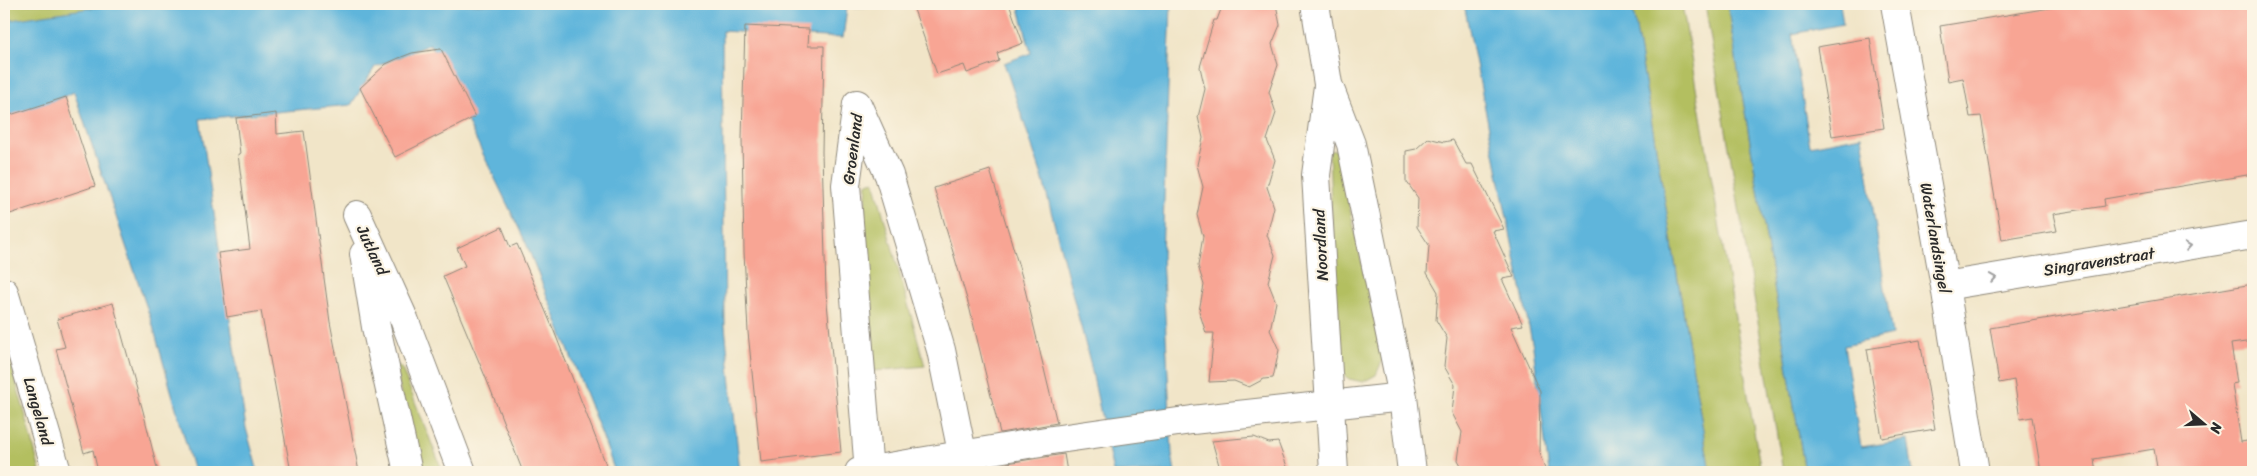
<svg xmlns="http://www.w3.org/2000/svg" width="2257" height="476" viewBox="0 0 2257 476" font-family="Sriracha,sans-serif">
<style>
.green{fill:#b3bf61;stroke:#6f7546}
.water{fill:#5eb5db;stroke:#447083}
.building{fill:#f8a594}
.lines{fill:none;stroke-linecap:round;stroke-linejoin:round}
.minor-casing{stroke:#8e887a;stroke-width:30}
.minor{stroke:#fff;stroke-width:28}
.oneway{stroke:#a0a0a0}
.labels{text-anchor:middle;stroke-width:4.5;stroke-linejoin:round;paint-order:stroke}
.street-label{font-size:16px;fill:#2b2b2b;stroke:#fcf5e5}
</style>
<rect width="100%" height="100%" fill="#fcf5e5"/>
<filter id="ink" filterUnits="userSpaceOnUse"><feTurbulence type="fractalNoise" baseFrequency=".02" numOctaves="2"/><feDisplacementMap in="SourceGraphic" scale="10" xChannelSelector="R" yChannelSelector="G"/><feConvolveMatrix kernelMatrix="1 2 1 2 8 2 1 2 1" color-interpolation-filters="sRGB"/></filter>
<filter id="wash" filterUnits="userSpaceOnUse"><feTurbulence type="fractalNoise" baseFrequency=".0096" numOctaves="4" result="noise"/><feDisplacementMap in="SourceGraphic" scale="20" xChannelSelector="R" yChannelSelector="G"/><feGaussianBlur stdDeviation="1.12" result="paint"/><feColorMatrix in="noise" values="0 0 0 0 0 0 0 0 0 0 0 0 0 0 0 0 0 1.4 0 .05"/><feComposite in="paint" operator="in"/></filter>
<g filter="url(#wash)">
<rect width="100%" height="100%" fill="#f1e5c8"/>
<!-- green -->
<path class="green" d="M 4,4 L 131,4 L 4,24 Z
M 1632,4 L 1682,4 L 1761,472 L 1710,472 Z
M 1705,4 L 1727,4 L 1805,472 L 1783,472 Z
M 1337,150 L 1383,359 L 1376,375 L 1363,382 L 1349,379 L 1337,368 L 1329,151 Z
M 874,181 L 925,366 L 874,371 L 863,233 L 867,183 Z
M 4,340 L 28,424 L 40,472 L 4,472 Z
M 395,363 L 402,369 L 443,472 L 416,472 Z"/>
<!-- water -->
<path class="water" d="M 118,4 L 915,4 L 912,6 L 847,7 L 843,38 L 722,31 L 725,326 L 740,472 L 615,472 L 602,435 L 526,243 L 430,44 L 375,67 L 351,105 L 200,119 L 246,428 L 258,472 L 194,472 L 153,326 L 74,92 L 4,123 L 4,21 Z
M 1018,4 L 1171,4 L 1162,256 L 1172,454 L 1175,472 L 1113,472 L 1090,362 L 1042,176 L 1004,63 L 1031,53 Z
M 1464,4 L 1632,4 L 1710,472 L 1549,472 L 1533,347 Z
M 1727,4 L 1840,4 L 1843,24 L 1792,34 L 1810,146 L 1862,136 L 1892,335 L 1844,346 L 1861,447 L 1908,440 L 1913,472 L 1805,472 Z"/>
<g id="blocks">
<!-- building -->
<path class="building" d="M 912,4 L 1009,4 L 1023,43 L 997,53 L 999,61 L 967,73 L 964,65 L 937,74 Z
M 1223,4 L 1276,4 L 1280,25 L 1272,44 L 1278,65 L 1269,92 L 1276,113 L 1267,140 L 1275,160 L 1267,187 L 1274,207 L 1267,235 L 1275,255 L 1268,282 L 1276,302 L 1270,330 L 1279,350 L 1273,378 L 1264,379 L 1249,387 L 1234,381 L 1209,382 L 1214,333 L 1206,333 L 1199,311 L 1204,285 L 1198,266 L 1203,236 L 1197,215 L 1203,187 L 1197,165 L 1203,138 L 1198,117 L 1205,89 L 1200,67 L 1214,20 L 1217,20 Z
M 2074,4 L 2253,4 L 2253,174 L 2104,199 L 2105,206 L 2053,214 L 2057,231 L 2002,240 L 1981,116 L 1970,117 L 1963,78 L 1948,81 L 1940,26 Z
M 745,26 L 809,29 L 808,46 L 824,46 L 822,152 L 826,292 L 841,452 L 761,462 L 748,332 L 744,252 L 742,138 Z
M 1870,38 L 1884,128 L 1832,136 L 1817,47 Z
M 441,49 L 475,117 L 395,157 L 360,88 L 386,64 L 399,58 L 412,53 Z
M 66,97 L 95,186 L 4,216 L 4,117 Z
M 276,113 L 277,134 L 304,131 L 330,322 L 359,472 L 291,472 L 261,311 L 227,317 L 218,253 L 250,249 L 238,154 L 240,154 L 236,118 Z
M 1428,138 L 1444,142 L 1453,140 L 1466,164 L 1472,164 L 1504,229 L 1493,231 L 1514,277 L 1502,279 L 1523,325 L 1511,327 L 1540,391 L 1539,452 L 1546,472 L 1465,472 L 1458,460 L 1462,432 L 1452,413 L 1455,385 L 1444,366 L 1447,338 L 1436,320 L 1438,292 L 1427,273 L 1429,245 L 1417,227 L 1418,198 L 1406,181 L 1406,151 L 1416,149 Z
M 990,170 L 1022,277 L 1057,423 L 1000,433 L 969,306 L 934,188 Z
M 502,227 L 510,247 L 517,244 L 554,331 L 609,472 L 523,472 L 490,388 L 443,276 L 465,266 L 457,248 Z
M 2253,284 L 2253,341 L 2231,344 L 2237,383 L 2232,384 L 2241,442 L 2253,440 L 2253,472 L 2158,472 L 2154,449 L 2094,459 L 2096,472 L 2041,472 L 2032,417 L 2020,419 L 2014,380 L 1999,383 L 1990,328 Z
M 113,303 L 143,411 L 158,472 L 98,472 L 93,450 L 84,453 L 56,349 L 65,347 L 57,319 Z
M 1920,340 L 1935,429 L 1882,438 L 1867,349 Z
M 1254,437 L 1269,443 L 1278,442 L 1289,472 L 1221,472 L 1212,441 Z
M 1064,454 L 1067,472 L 1009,472 L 1007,463 Z"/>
</g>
</g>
<g filter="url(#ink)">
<use href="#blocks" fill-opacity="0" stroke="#8e887a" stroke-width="1"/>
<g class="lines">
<!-- minor casing -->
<g class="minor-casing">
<path id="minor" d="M 1315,4 L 1328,84 L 1351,144 L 1403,397 L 1412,472
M 1895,4 L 1945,286 L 1975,472
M 1328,86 L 1316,175 L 1334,472
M 857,104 L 889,175 L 941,350 L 966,472
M 857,104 L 846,185 L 869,472
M 357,215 L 404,319 L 462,472
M 364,254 L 376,327 L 408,472
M 1945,286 L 2253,235
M 4,292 L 57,472
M 859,472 L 1052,440 L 1192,420 L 1403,397"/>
</g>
<!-- minor -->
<use href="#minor" class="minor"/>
</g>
<!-- one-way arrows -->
<defs><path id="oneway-chevron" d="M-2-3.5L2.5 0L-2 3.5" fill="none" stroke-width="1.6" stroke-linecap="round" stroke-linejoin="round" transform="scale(1.25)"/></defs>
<g class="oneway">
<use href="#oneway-chevron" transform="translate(2188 246) rotate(-9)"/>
<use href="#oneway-chevron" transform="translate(1993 278) rotate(-9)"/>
</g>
</g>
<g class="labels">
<!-- street labels -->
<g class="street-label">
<text transform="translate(852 149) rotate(-83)" y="6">Groenland</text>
<text transform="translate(1936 238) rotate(80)" y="6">Waterlandsingel</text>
<text transform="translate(1320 245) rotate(-93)" y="6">Noordland</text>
<text transform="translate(373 250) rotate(65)" y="6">Jutland</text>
<text transform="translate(2099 261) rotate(-9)" y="6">Singravenstraat</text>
<text transform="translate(39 411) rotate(74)" y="6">Langeland</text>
</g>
</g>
<!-- margin -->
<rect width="2257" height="476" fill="none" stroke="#fcf5e5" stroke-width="20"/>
<!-- north arrow -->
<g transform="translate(2204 424) rotate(109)" stroke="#fcf5e5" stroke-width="4" paint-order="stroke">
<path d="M0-4L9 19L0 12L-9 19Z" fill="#2b2b2b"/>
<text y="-8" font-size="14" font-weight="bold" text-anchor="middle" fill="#2b2b2b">N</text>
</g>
</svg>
